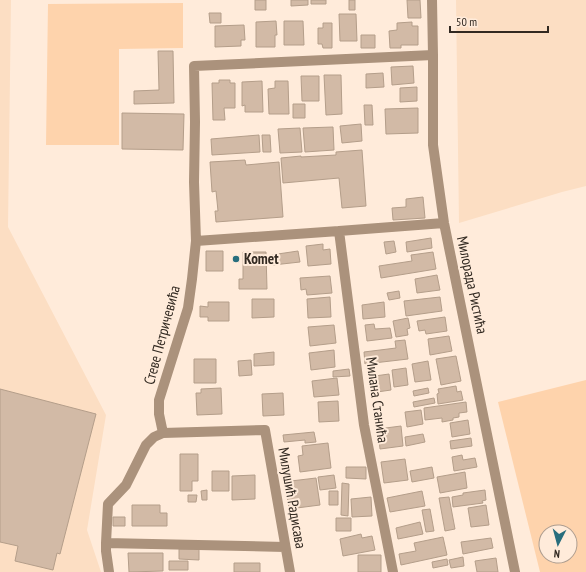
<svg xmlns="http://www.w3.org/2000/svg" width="586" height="572" viewBox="0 0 586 572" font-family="'PT Sans Narrow',sans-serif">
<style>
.built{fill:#fcdec3}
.green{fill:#fed3ac;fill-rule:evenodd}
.building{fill:#d2baa6;stroke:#b49e8a}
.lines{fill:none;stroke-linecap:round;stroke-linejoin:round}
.minor{stroke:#ab927c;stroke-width:10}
.poi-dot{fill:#286e7d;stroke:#ffebda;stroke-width:1.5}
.labels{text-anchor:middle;stroke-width:4;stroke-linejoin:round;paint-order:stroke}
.poi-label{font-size:15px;font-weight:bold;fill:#322921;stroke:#ffebda;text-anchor:start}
.street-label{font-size:15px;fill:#322921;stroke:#ffebda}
</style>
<rect width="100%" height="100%" fill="#ffebda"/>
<!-- built -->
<path class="built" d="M 0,0 L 11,0 L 8,227 L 106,415 L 87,530 L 101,572 L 0,572 Z
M 456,0 L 586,0 L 586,186 L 562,192 L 459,223 Z"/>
<!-- green -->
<path class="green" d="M 183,3 L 183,48 L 119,49 L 119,145 L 46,145 L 48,4 Z
M 586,380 L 586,572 L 540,572 L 498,402 ZM 546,532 L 570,532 L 570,556 L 546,556 Z"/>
<!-- building -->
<path class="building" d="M 255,0 L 266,0 L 266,10 L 255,10 Z
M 291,0 L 308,0 L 308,5 L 291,6 Z
M 311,0 L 326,0 L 326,4 L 311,4 Z
M 349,0 L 355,0 L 355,10 L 349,10 Z
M 407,0 L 420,0 L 421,18 L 408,18 Z
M 209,13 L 221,13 L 221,23 L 210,23 Z
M 339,14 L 356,14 L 357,41 L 340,41 Z
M 276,21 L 277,35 L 275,35 L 275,47 L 256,47 L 256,22 Z
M 284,21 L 303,21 L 304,45 L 284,45 Z
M 412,22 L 412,26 L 418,26 L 418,45 L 401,45 L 401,48 L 390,48 L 389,31 L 397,30 L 397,23 Z
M 323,23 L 332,23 L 332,48 L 323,48 L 322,44 L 318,44 L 318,28 L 323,28 Z
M 244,25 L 245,40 L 241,40 L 241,46 L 215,47 L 215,26 Z
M 361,35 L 375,35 L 375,48 L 361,48 Z
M 158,51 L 173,51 L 174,103 L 134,104 L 134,91 L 159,90 Z
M 413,66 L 414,83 L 392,85 L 391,67 Z
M 383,73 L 384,87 L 366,88 L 366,74 Z
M 324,75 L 341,75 L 342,114 L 326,115 Z
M 301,76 L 319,76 L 319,101 L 302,101 Z
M 219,80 L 230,80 L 230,83 L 235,83 L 235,108 L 224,108 L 225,120 L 213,120 L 212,83 L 219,83 Z
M 262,81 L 263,112 L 245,112 L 245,105 L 242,106 L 242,82 Z
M 275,81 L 288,81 L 289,114 L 269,114 L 268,89 L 275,88 Z
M 417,87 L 417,101 L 400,102 L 400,88 Z
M 293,104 L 305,104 L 305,118 L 293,118 Z
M 364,105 L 372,105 L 373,125 L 365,125 Z
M 418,108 L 418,133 L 386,134 L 385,109 Z
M 122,113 L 184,114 L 183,150 L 122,149 Z
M 361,124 L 362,141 L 342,143 L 340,126 Z
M 333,127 L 334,150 L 305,152 L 303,128 Z
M 300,128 L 302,152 L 280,153 L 278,129 Z
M 259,135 L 260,152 L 212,155 L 211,139 Z
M 262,135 L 270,135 L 271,152 L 263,152 Z
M 362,150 L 366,206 L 342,208 L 339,178 L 283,183 L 281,158 L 301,156 L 301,157 L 336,155 L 336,152 Z
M 245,160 L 246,165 L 279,162 L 283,217 L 216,222 L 215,211 L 218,211 L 216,191 L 212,192 L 210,162 Z
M 423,197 L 425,218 L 393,220 L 392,208 L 406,207 L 406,199 Z
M 431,238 L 432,248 L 407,252 L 406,242 Z
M 394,241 L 396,252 L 386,254 L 384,242 Z
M 323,244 L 323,250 L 330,249 L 331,264 L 308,266 L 306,246 Z
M 206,251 L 223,251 L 223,271 L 206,271 Z
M 298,251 L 300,262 L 273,265 L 271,255 Z
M 243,252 L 266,252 L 267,289 L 239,289 L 239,279 L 243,279 Z
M 433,252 L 436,269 L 381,278 L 379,266 L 412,261 L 411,255 Z
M 437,275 L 440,290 L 417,293 L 415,279 Z
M 330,276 L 332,293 L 307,295 L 306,289 L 301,290 L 300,278 Z
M 399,291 L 400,298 L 389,300 L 387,293 Z
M 330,297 L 331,317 L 308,318 L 307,299 Z
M 440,297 L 442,311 L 406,316 L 404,301 Z
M 252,299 L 274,299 L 274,317 L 252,318 Z
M 208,302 L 229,302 L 229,321 L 208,321 L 208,317 L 200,317 L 200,306 L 208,307 Z
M 384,302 L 385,317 L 363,319 L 362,305 Z
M 445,317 L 447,331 L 426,334 L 425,330 L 419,331 L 417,321 Z
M 408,318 L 410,328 L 407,329 L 408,335 L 396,337 L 393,321 Z
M 374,324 L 375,329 L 390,328 L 392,338 L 367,341 L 365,325 Z
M 334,325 L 336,343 L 310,346 L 308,327 Z
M 449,336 L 452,351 L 430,355 L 428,339 Z
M 405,340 L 408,359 L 365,364 L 364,352 L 396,348 L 395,341 Z
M 334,350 L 335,367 L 311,370 L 309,353 Z
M 274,352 L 274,365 L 254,366 L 254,354 Z
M 456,356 L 461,381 L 441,385 L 436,359 Z
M 194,359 L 216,359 L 216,383 L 194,383 Z
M 251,360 L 252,375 L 239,376 L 238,361 Z
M 428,361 L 431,380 L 415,382 L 412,364 Z
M 406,368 L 408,385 L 394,387 L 392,370 Z
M 349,369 L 350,376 L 333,377 L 333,371 Z
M 389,374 L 391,390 L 370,393 L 368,377 Z
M 337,378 L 339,395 L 314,397 L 312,381 Z
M 456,386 L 457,392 L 461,391 L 463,400 L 438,404 L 437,394 L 439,393 L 438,389 Z
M 221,388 L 222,414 L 197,415 L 196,393 L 201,393 L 201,389 Z
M 428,388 L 429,393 L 414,396 L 413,391 Z
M 0,389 L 96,414 L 60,554 L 57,553 L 53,570 L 15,561 L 18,546 L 0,542 Z
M 283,393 L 284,415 L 263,416 L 262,394 Z
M 434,398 L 435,403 L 414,407 L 413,402 Z
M 338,401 L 339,421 L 319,422 L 318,402 Z
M 466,402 L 467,412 L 459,413 L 459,417 L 453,418 L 453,420 L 442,422 L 442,418 L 425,420 L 424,408 Z
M 421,410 L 423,424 L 407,427 L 405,412 Z
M 468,420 L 470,434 L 452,437 L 450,423 Z
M 401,426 L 403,446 L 380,449 L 378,429 Z
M 314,432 L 316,442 L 305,443 L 305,440 L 284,442 L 283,435 Z
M 423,434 L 425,442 L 406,446 L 405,437 Z
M 471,438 L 472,446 L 451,449 L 450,441 Z
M 328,443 L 331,468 L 300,472 L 298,456 L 303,455 L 302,446 Z
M 180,454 L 198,454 L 198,481 L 192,481 L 192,491 L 180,491 Z
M 462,455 L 463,460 L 475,458 L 477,467 L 454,471 L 452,457 Z
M 405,459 L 408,480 L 384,483 L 381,462 Z
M 346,467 L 366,467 L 366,479 L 346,478 Z
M 432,467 L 434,478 L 412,482 L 410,471 Z
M 212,471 L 229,471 L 229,491 L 212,491 Z
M 465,472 L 467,488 L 440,493 L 437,477 Z
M 255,475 L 255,499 L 232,500 L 232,476 Z
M 334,475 L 336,488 L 320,490 L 318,477 Z
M 316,478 L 320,505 L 289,509 L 287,495 L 293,494 L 291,481 Z
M 342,483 L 349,484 L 348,516 L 341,515 Z
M 207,490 L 207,500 L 202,500 L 201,491 Z
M 485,490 L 486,500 L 482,501 L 483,503 L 453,507 L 452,497 L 463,495 L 463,493 Z
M 329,491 L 338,491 L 338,505 L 329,505 Z
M 422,491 L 425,506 L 390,512 L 387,498 Z
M 188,495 L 197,495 L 196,502 L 188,502 Z
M 371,497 L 372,516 L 352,517 L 351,499 Z
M 449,497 L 455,529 L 445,531 L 439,498 Z
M 132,505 L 160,505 L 160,513 L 167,513 L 167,526 L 132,526 Z
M 486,505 L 489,525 L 471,527 L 468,508 Z
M 430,509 L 434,531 L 426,532 L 422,510 Z
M 113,517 L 125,517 L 125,526 L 113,526 Z
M 336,518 L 351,518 L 351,531 L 336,531 Z
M 420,522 L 423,534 L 398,539 L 396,528 Z
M 361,534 L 362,538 L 372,536 L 375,550 L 343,556 L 340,539 Z
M 443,537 L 447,555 L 401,565 L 399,554 L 416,551 L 414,543 Z
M 491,538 L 493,548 L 463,554 L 461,542 Z
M 179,549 L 199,549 L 199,560 L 179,559 Z
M 128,553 L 163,553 L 163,571 L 129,572 Z
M 358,555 L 381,555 L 381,572 L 358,572 Z
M 463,557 L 464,566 L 451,568 L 449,560 Z
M 496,558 L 498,572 L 477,572 L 475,561 Z
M 447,559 L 448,565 L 433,568 L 432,562 Z
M 169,561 L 188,561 L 188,570 L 169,570 Z
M 234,563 L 260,563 L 260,572 L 234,572 Z"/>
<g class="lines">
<!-- minor -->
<path class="minor" d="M 432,0 L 433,55 L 433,145 L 444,223 L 515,572
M 339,231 L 364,425 L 393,572
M 196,241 L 339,231 L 444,223
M 163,433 L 265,430 L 290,572
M 106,543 L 108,504 L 126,485 L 146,445 L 154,437 L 163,433 L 159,414 L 159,400 L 188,308 L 192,279 L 196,241 L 194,182 L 195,122 L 194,66 L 433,55
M 109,572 L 106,551 L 106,543 L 285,547"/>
</g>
<!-- markers -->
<circle class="poi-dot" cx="236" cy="259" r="4"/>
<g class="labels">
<!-- poi labels -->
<g class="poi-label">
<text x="244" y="264">Komet</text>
</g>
<!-- street labels -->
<g class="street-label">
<text transform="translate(472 285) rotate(78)" y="5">Милорада Ристића</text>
<text transform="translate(162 335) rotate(-75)" y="5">Стеве Петричевића</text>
<text transform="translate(377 400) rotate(82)" y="5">Милана Станића</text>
<text transform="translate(292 498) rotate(80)" y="5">Милушић Радисава</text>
</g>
</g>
<!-- north arrow -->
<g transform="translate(558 544) rotate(186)"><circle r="19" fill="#ffebda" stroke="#ad9d90"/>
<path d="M0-3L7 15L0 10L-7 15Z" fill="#286e7d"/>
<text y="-6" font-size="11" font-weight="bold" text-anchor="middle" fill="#322921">N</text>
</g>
<!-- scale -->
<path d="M450 26v6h98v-6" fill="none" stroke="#322921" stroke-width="2"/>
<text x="456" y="26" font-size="12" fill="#322921" stroke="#ffebda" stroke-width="3" paint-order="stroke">50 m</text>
</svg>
